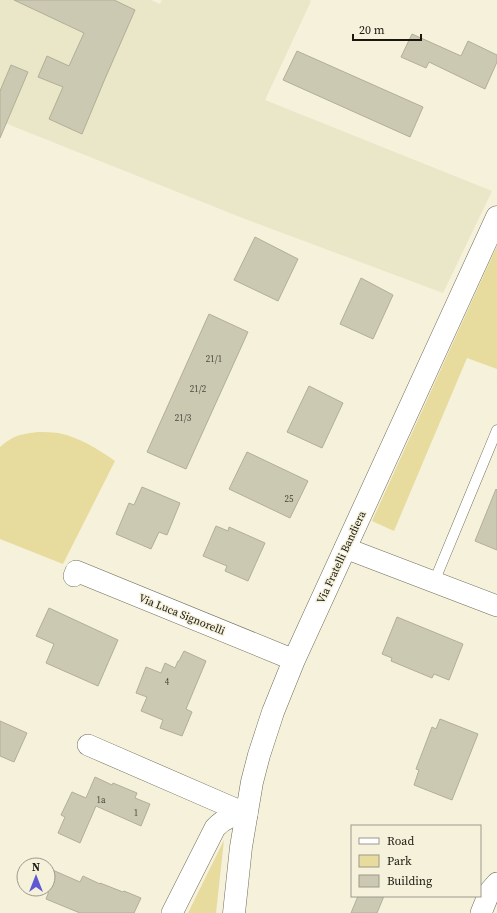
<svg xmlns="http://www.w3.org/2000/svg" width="497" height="913" viewBox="0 0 497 913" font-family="'Source Serif 4',serif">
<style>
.built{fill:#eae6c8}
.green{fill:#e7dc9d}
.building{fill:#ccc9b3;stroke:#b1ae99}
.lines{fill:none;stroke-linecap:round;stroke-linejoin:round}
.service-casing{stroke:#6f6c59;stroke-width:11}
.minor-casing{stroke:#6f6c59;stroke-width:22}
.tertiary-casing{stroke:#6f6c59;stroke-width:23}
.service{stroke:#fff;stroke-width:10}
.minor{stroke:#fff;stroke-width:21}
.tertiary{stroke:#fff;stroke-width:22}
.labels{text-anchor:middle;stroke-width:3;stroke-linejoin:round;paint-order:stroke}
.number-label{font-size:9px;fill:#46443a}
.street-label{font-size:11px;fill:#1a1811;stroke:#f5f1db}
</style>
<rect width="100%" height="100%" fill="#f5f1db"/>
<!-- built -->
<path class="built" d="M 0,0 L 151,0 L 160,4 L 162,0 L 309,0 L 311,1 L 265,100 L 492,191 L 443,293 L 240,217 L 0,121 Z"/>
<!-- green -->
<path class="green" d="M 497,246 L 497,369 L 467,358 L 394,531 L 372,521 Z
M 39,432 C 45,432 52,432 58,433 C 79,437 98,449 115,461 L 63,564 L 0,539 L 0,447 C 14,435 21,434 39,432 Z
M 224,840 L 216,913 L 188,913 Z"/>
<!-- building -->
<path class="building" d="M 14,0 L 114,0 L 135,10 L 104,81 L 82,134 L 49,119 L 63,87 L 38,77 L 47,56 L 69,66 L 84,33 Z
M 412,34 L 461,56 L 468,41 L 497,55 L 497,62 L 485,89 L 429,62 L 426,68 L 401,57 Z
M 297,51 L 423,107 L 410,137 L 283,80 Z
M 11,65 L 28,72 L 0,138 L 0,91 Z
M 255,237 L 298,259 L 278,301 L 234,280 Z
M 361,278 L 393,295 L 373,339 L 340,324 Z
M 209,314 L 248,332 L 186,469 L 147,452 Z
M 309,386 L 343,403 L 322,448 L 287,432 Z
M 247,452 L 308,481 L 290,518 L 229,489 Z
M 142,487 L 180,503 L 167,535 L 159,532 L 151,549 L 116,534 L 129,503 L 134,505 Z
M 496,489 L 497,490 L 497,550 L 475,541 Z
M 216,526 L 228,531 L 229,527 L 265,543 L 248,581 L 225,571 L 227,566 L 203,556 Z
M 49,608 L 118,640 L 98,686 L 46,663 L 54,644 L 36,636 Z
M 397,617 L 463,644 L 449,680 L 434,674 L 432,678 L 391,661 L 392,658 L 382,654 Z
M 184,651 L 206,661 L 186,709 L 192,712 L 182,736 L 160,728 L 163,720 L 141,711 L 147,697 L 136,693 L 146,667 L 161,673 L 165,663 L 175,668 L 178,661 L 179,661 Z
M 440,719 L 478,734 L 452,800 L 414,785 L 419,770 L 416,769 L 432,727 L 436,729 Z
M 0,721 L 27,733 L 14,762 L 0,756 Z
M 95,777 L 112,785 L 113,783 L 137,793 L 135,798 L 150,804 L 141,826 L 96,806 L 80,843 L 58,833 L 65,817 L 61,815 L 72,792 L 86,798 Z
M 48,868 L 80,882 L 83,876 L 100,884 L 100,883 L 123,892 L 124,891 L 141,898 L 134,913 L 80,913 L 46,899 L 48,894 Z
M 358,896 L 384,896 L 377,913 L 351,913 Z"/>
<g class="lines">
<!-- service casing -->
<g class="service-casing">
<path id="service" d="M 434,582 L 497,430"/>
</g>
<!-- minor casing -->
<g class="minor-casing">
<path id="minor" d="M 345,548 L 497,606
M 74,576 L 76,571 L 294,660
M 88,745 L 247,814
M 172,913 L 215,828 C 225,817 233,816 247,814
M 481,913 L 490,891 L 497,883"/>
</g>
<!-- tertiary casing -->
<g class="tertiary-casing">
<path id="tertiary" d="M 234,913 L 241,847 L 252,782 L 259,755 L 273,712 L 294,660 L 497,217"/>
</g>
<!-- service -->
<use href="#service" class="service"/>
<!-- minor -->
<use href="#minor" class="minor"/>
<!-- tertiary -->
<use href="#tertiary" class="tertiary"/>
</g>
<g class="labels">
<!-- number labels -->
<g class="number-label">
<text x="214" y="362">21/1</text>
<text x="198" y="392">21/2</text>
<text x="183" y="421">21/3</text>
<text x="289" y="502">25</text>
<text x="167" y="685">4</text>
<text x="101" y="803">1a</text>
<text x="136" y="816">1</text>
</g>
<!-- street labels -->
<g class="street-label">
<text transform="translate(341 557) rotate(-65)" y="4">Via Fratelli Bandiera</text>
<text transform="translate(182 614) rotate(22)" y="4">Via Luca Signorelli</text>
</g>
</g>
<!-- legend -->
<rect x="351" y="825" width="130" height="72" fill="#f5f1db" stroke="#9d9a8a"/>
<rect x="359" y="838" width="20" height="6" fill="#ffffff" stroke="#9d9a8a"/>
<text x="387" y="845" font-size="12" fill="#1a1811">Road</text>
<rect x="359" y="855" width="20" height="12" fill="#e7dc9d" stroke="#9d9a8a"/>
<text x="387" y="865" font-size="12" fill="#1a1811">Park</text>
<rect x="359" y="875" width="20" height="12" fill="#ccc9b3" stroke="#9d9a8a"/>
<text x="387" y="885" font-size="12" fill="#1a1811">Building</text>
<!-- north arrow -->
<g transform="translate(36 877)"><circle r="19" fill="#f5f1db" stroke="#9d9a8a"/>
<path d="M0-3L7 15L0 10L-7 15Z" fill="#605ad2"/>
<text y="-6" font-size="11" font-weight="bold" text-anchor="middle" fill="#1a1811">N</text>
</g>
<!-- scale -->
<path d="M353 34v6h68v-6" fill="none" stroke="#1a1811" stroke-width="2"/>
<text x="359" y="34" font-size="12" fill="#1a1811" stroke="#f5f1db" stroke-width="3" paint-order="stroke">20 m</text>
</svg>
